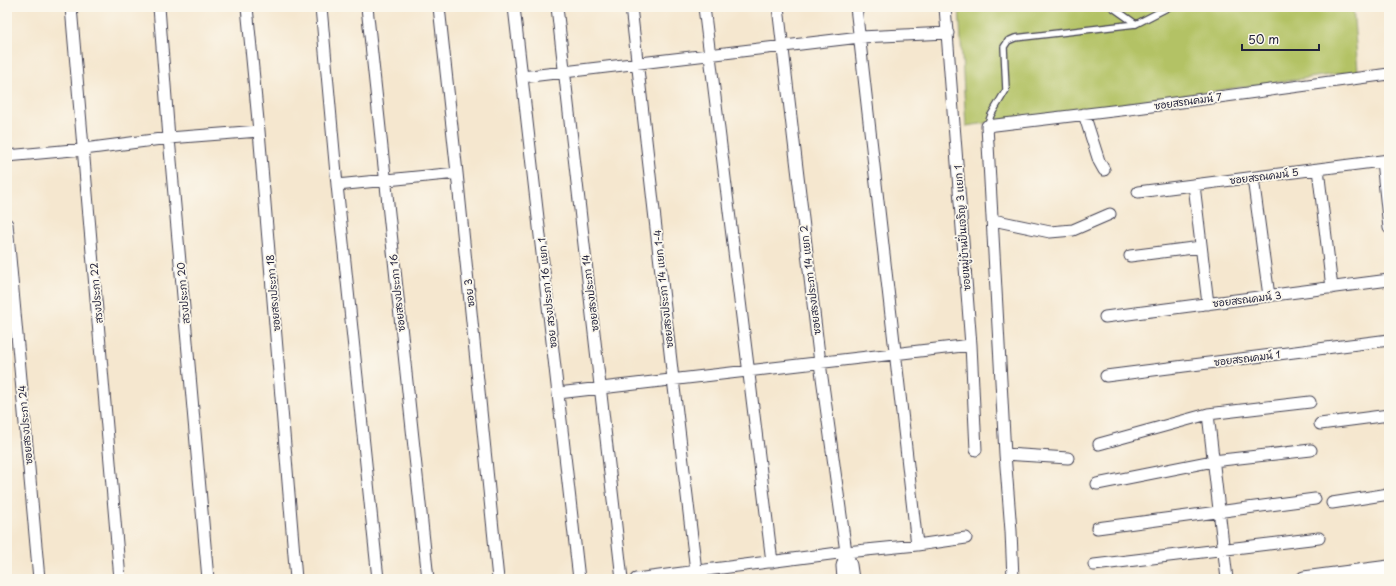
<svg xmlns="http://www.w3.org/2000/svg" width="1396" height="586" viewBox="0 0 1396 586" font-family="'Playpen Sans','Playpen Sans Thai',sans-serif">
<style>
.green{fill:#b3c265;stroke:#6a7250}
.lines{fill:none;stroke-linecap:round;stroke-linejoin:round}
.service-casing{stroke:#424051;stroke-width:8}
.minor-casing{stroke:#424051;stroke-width:13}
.secondary-casing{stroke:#424051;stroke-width:17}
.service{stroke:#fff;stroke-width:5.5}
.minor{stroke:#fff;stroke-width:11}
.secondary{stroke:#fff;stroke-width:15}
.labels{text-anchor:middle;stroke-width:3.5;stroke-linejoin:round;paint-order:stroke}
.street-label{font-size:10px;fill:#22223b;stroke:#fbf7ec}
</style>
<rect width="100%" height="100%" fill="#fbf7ec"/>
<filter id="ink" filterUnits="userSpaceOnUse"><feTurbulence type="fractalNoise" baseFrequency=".025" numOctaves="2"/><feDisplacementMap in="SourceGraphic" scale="8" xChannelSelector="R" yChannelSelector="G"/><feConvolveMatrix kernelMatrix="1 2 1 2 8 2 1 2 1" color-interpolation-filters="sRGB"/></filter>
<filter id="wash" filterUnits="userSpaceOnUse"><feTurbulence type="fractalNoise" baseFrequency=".012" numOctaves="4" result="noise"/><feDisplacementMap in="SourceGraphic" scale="16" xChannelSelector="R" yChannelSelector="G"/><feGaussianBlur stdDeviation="0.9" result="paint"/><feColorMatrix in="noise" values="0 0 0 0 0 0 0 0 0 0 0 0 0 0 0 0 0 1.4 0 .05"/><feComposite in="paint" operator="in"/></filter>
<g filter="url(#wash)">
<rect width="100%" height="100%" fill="#f5e7cf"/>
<!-- green -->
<path class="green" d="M 959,7 L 1353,7 L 1358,71 L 966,126 Z"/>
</g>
<g filter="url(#ink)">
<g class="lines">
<!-- service casing -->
<g class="service-casing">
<path id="service" d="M 1112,7 L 1136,24
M 987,126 L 991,115 L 1006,90 L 1004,47 L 1008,41 L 1015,38 L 1136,24 L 1169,7"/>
</g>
<!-- minor casing -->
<g class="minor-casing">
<path id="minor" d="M 71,7 L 120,579
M 159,7 L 169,138 L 208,579
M 247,7 L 259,131 L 296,579
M 321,7 L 337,185 L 378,579
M 367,7 L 428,579
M 439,7 L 457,173 L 498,579
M 514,7 L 579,579
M 557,7 L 622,579
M 631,7 L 673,379 L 696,571
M 704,7 L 772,562
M 778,7 L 820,363 L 846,552 L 851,565 L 853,579
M 856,7 L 917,545
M 945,7 L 971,345 L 976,450
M 522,77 L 860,37 L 948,33
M 1084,114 L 1099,161 L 1104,170
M 7,156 L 84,149 L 169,138 L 259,131
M 1382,161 L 1389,228
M 1318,169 L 1332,288
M 1253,178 L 1269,296
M 337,185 L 457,173
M 1194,185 L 1208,304
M 1138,192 L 1389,160
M 993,220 L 1050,232 L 1073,230 L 1110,214
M 7,224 L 39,579
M 1130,256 L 1201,247
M 1105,317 L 1389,280
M 1106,376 L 1389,340
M 558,393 L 971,345
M 1208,414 L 1227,579
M 1320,424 L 1389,415
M 1099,444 L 1208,414 L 1310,402
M 1005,454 L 1068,458
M 1097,484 L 1213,461 L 1311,450
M 1332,503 L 1389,494
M 1097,528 L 1315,499
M 1094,565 L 1319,538
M 636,579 L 846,552 L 917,545 L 966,538
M 843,579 L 842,566 L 846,552
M 1013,579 L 1011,531 L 1005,454 L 987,126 L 1129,109 L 1389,74"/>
</g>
<!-- secondary casing -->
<g class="secondary-casing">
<path id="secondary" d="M 1304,579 L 1389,568"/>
</g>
<!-- service -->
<use href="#service" class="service"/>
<!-- minor -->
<use href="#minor" class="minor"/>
<!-- secondary -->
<use href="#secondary" class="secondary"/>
</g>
</g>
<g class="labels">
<!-- street labels -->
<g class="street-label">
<text transform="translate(1188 101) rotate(-8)" y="4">ซอยสรณคมน์ 7</text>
<text transform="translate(1264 176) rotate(-7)" y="4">ซอยสรณคมน์ 5</text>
<text transform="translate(962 228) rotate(-94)" y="4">ซอยหมู่บ้านปิ่นเจริญ 3 แยก 1</text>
<text transform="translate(810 280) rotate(-97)" y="4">ซอยสรงประภา 14 แยก 2</text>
<text transform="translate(663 289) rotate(-96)" y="4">ซอยสรงประภา 14 แยก 1-4</text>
<text transform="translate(96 293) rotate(-95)" y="4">สรงประภา 22</text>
<text transform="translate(183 293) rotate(-95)" y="4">สรงประภา 20</text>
<text transform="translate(273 293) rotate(-95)" y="4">ซอยสรงประภา 18</text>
<text transform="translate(397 293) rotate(-96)" y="4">ซอยสรงประภา 16</text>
<text transform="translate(469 293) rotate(-96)" y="4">ซอย 3</text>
<text transform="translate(547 293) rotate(-96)" y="4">ซอย สรงประภา 16 แยก 1</text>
<text transform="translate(590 293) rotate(-97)" y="4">ซอยสรงประภา 14</text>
<text transform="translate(1247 299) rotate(-7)" y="4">ซอยสรณคมน์ 3</text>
<text transform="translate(1247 358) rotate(-7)" y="4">ซอยสรณคมน์ 1</text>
<text transform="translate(25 425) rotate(-95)" y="4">ซอยสรงประภา 24</text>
</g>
</g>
<!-- margin -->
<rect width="1396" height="586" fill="none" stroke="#fbf7ec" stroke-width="24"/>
<!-- scale -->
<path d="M1242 44v6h77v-6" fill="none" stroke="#22223b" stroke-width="2"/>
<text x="1248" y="44" font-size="12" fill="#22223b" stroke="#fbf7ec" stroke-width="3" paint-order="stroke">50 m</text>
</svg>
